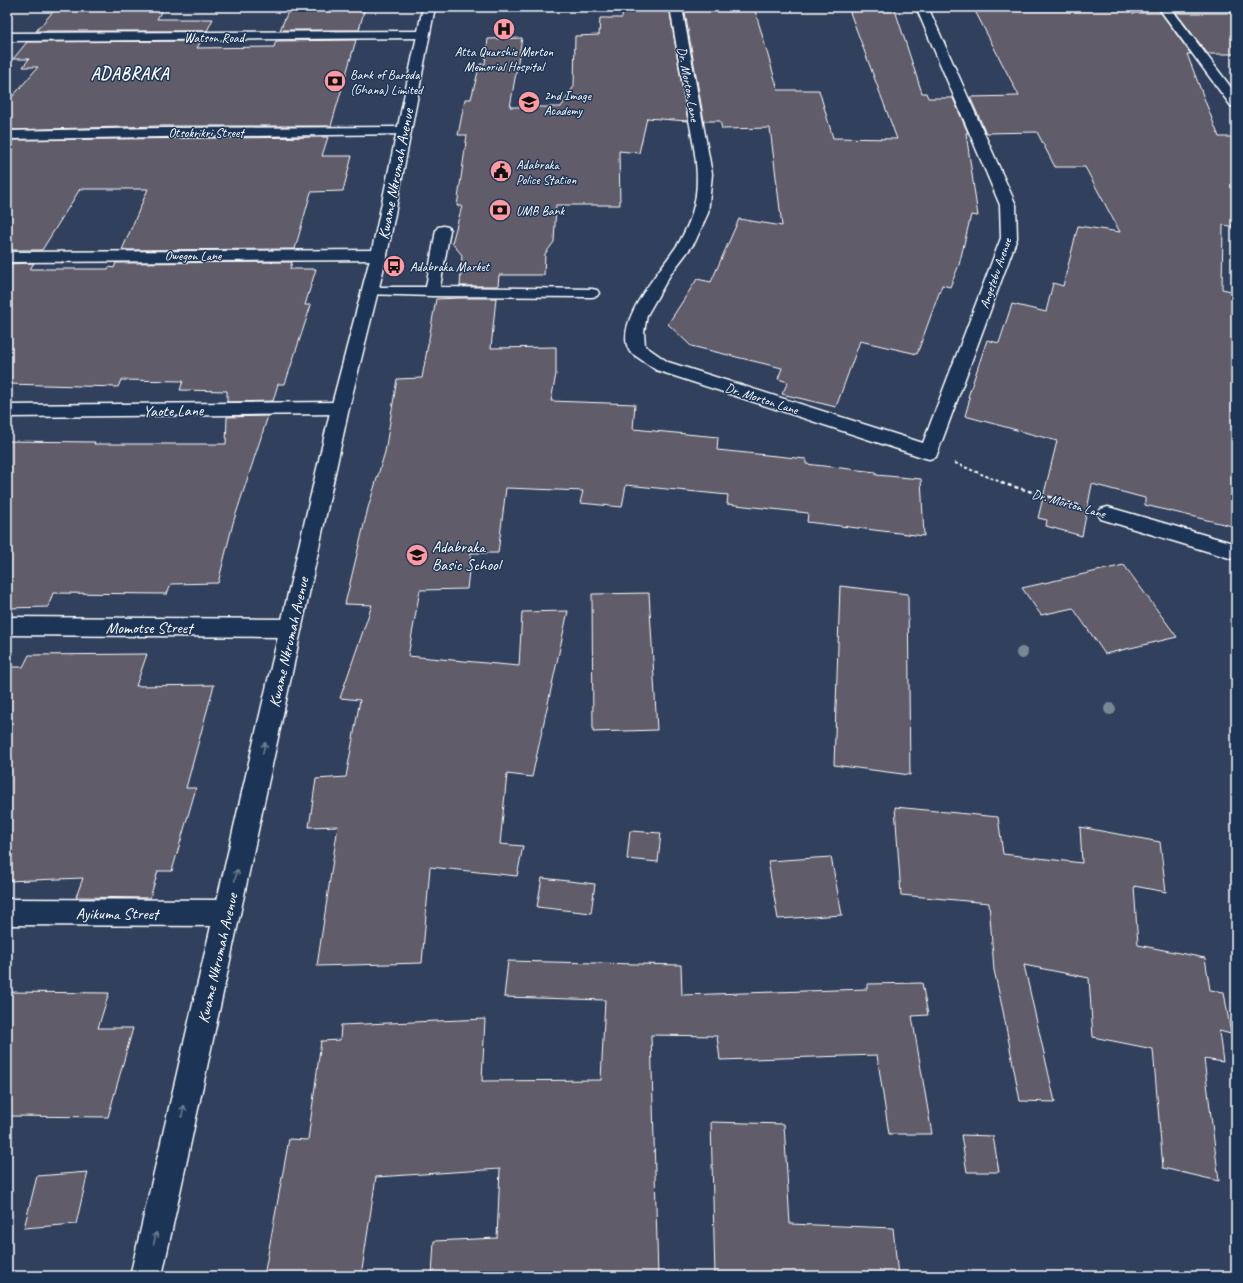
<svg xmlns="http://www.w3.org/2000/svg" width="1243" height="1283" viewBox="0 0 1243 1283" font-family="Caveat,sans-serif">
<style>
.building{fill:#605c6b;stroke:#fff}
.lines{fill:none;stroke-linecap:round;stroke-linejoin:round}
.service-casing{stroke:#fff;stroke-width:3}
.minor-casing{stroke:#fff;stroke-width:3}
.secondary-casing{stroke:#fff;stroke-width:3}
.path-far1{stroke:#fff;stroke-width:2;stroke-dasharray:3 2.5;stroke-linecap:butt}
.path{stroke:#fff;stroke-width:2.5;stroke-dasharray:4 3;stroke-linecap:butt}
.service{fill:#1d3557;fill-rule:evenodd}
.minor{fill:#1d3557;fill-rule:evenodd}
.secondary{fill:#1d3557;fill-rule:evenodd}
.tree{fill:#798792}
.oneway{stroke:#6c7c92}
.labels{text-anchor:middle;stroke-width:3;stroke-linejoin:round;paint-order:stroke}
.far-street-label{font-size:13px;fill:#fff;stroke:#1d3557}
.far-poi-label{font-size:13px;fill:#fff;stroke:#1d3557;text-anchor:start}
.street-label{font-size:16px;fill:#fff;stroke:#1d3557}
.poi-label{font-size:16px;fill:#fff;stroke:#1d3557;text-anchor:start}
.far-district-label{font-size:17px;font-weight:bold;letter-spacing:1px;fill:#fff;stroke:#1d3557}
</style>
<rect width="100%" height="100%" fill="#31415d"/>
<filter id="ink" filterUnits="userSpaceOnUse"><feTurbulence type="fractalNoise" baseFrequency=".025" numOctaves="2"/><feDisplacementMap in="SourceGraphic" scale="8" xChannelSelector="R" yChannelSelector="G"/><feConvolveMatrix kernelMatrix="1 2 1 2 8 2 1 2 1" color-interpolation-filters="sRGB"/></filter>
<g filter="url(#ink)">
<!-- building -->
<path class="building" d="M 57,7 L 164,7 L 157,19 L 213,19 L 207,31 L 36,31 Z
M 290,7 L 365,7 L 359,30 L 280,30 Z
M 623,7 L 669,7 L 688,121 L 647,118 L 639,153 L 619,151 L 620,205 L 556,205 L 554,242 L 545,254 L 544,275 L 499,275 L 498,286 L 460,286 L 462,255 L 452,243 L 462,206 L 457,206 L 467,135 L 458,135 L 465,99 L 471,99 L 480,64 L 485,64 L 488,39 L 522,38 L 510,107 L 561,107 L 574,86 L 575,36 L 599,35 L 600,18 L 622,18 Z
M 684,7 L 754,7 L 778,90 L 819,90 L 833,138 L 897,139 L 848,7 L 894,7 L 922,93 L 926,93 L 928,98 L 953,98 L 968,133 L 966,133 L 978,216 L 971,215 L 959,265 L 950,287 L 942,285 L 917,354 L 860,341 L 836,407 L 782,394 L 788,382 L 778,379 L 782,368 L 691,346 L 668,324 L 697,279 L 711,282 L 739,219 L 782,226 L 770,128 L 722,129 L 720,121 L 704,121 Z
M 973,7 L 1127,7 L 1132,13 L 1161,13 L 1191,54 L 1187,54 L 1219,137 L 1236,137 L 1236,227 L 1223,225 L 1222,289 L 1236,292 L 1236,527 L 1145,505 L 1145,498 L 1092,484 L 1082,536 L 1046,526 L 1047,520 L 1038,518 L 1057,441 L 965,416 L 970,398 L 968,397 L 987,340 L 999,343 L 1012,304 L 1046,312 L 1053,283 L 1063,286 L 1078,226 L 1120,232 L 1085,167 L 1055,167 L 1037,132 L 986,133 L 970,97 L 1019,96 Z
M 1176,13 L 1236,13 L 1236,54 L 1208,54 Z
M 356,40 L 331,126 L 161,126 L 7,130 L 7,103 L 38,67 L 23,67 L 29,59 L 13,59 L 27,42 L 201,41 L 197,48 L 274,47 L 276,41 Z
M 328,137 L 322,156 L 352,156 L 343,191 L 311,192 L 295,249 L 122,250 L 148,189 L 80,189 L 42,250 L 7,250 L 7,140 Z
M 292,262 L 290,269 L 316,269 L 305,305 L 311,305 L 285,384 L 278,384 L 273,401 L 227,402 L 227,391 L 180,390 L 183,381 L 121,380 L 118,387 L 7,384 L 7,264 L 34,263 L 30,269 L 108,269 L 109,267 L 114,268 L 116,263 Z
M 460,298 L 496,298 L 491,348 L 556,347 L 556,374 L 551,401 L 635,404 L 633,429 L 718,437 L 717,450 L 806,459 L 806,464 L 876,472 L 876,475 L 921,479 L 924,536 L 807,522 L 808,513 L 727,504 L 728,495 L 626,485 L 622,507 L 580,503 L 583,491 L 506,488 L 498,553 L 471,553 L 467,589 L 420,590 L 408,656 L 519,666 L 522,612 L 568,611 L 532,777 L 507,774 L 500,844 L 523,846 L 517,876 L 430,867 L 422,963 L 317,966 L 338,826 L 309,827 L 316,779 L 346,777 L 360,700 L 340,698 L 372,605 L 345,604 L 368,508 L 385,452 L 397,379 L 422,378 L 436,299 Z
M 268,416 L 233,523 L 218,583 L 171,584 L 167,594 L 53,593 L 48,607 L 7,608 L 7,441 L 95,442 L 94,444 L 226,444 L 227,417 Z
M 1124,565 L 1177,637 L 1105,654 L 1073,608 L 1041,615 L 1022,588 Z
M 840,586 L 908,594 L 910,775 L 834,765 Z
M 649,593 L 657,730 L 593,732 L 592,594 Z
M 147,654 L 136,686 L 214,685 L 186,788 L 196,788 L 172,871 L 158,871 L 150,898 L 76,897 L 83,878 L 7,881 L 7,667 L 23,667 L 29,655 Z
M 895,807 L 998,817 L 1003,854 L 1082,863 L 1080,827 L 1160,842 L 1166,892 L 1134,886 L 1138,945 L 1205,958 L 1210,990 L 1224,992 L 1231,1034 L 1219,1031 L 1223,1062 L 1204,1059 L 1219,1181 L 1163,1168 L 1153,1049 L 1093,1037 L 1089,978 L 1024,965 L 1055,1102 L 1020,1101 L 1003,1011 L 994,970 L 989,903 L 901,895 Z
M 630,831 L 661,833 L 658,862 L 627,859 Z
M 831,857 L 842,915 L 778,919 L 768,861 Z
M 542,878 L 595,884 L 591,913 L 537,907 Z
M 508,961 L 681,965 L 682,995 L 867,989 L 867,984 L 922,983 L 928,1015 L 912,1016 L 932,1134 L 889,1134 L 877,1055 L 720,1060 L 717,1036 L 651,1035 L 658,1276 L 432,1276 L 434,1241 L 497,1238 L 500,1169 L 376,1177 L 361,1276 L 264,1276 L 289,1139 L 308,1140 L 321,1041 L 340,1040 L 341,1025 L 485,1019 L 482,1081 L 601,1080 L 605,1000 L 504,997 Z
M 7,992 L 109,993 L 98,1028 L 133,1028 L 108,1117 L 7,1116 Z
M 711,1122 L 784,1124 L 790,1224 L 893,1228 L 898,1276 L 715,1276 Z
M 961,1135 L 993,1136 L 999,1172 L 967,1172 Z
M 88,1172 L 76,1224 L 24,1228 L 37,1176 Z"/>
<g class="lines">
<!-- service casing -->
<g class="service-casing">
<path id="service" d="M 443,226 L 448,227 L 450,230 L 440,287 L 592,289 L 597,290 L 599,293 L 597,296 L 592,297 L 432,296 L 365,294 L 363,291 L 365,288 L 370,287 L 426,287 L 436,230 L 438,227 Z"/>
</g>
<!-- minor casing -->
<g class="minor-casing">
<path id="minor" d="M 670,7 L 682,7 L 712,174 L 708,213 L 695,242 L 670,275 L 647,315 L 644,332 L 645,346 L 668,362 L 923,443 L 1001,238 L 1000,205 L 916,7 L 928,7 L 1016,205 L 1017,238 L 936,457 L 929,459 L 922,457 L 656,370 L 630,352 C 611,322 666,265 680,241 C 684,233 690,222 692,213 C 703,179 693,143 687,109 C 681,75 676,41 670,7 Z
M 1158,7 L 1170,7 L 1236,94 L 1236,107 L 1231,106 Z
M 422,31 L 426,32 L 428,35 L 426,38 L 7,41 L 7,33 Z
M 404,127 L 409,128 L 411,131 L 409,134 L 7,139 L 7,131 L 161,128 Z
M 379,250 L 385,252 L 387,255 L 385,258 L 379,260 L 7,262 L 7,252 Z
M 340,402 L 346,404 L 349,408 L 346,412 L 340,414 L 7,417 L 7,405 Z
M 1108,507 L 1236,544 L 1236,560 L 1101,519 L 1098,514 L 1101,509 Z
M 7,617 L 291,619 L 299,622 L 302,628 L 299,634 L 291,637 L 7,635 Z
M 7,899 L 227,900 L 236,904 L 240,913 L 236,922 L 227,926 L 7,925 Z"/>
</g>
<!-- secondary casing -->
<g class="secondary-casing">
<path id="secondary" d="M 423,7 L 435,7 L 387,255 L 349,408 L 162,1276 L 130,1276 L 331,408 L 371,255 Z"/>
</g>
<!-- path-far1 -->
<path class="path-far1" d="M 955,463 L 1005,484"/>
<!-- path -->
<path class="path" d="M 1001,483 L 1081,506"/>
<!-- service -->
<use href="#service" class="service"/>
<!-- minor -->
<use href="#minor" class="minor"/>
<!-- secondary -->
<use href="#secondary" class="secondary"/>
</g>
<!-- trees -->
<g class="tree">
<circle cx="1022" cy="653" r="6"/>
<circle cx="1110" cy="709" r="6"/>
</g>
<!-- one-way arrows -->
<defs><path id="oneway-shaft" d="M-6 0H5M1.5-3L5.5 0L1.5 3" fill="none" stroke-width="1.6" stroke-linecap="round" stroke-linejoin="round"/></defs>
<g class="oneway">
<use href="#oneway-shaft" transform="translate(264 748) rotate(-77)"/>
<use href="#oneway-shaft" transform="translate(236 875) rotate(-77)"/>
<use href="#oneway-shaft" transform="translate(183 1111) rotate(-77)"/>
<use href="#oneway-shaft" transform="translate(155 1238) rotate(-77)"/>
</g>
</g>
<!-- icons -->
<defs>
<g id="hospital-disc" transform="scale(1.15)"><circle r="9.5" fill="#ff9aa2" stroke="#1d3557"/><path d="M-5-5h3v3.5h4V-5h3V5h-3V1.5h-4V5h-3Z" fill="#111"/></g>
<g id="bank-disc" transform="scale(1.15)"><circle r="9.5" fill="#ff9aa2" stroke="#1d3557"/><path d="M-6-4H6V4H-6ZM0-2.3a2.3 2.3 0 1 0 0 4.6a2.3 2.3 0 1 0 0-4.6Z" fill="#111"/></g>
<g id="school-disc" transform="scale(1.15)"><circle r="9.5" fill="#ff9aa2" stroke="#1d3557"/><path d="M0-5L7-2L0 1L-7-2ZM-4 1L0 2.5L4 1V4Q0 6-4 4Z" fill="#111"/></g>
<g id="civic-disc" transform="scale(1.15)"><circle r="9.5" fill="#ff9aa2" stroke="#1d3557"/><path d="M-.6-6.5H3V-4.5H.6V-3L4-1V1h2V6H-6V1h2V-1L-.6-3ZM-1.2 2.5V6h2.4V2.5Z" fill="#111"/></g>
<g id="bus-disc" transform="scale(1.15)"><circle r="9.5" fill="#ff9aa2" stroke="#1d3557"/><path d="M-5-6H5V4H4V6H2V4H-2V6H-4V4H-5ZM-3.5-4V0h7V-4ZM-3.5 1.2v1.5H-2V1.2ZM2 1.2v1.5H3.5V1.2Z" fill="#111"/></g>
</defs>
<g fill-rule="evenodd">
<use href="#hospital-disc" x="504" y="29"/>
<use href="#bank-disc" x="335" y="81"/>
<use href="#school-disc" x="529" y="102"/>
<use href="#civic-disc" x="501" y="171"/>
<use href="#bank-disc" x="500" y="210"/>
<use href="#bus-disc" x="394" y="266"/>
<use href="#school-disc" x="417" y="555"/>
</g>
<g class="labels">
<!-- far-street labels -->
<g class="far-street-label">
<text x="214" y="42">Watson Road</text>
<text transform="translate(689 84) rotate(80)" y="5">Dr. Morton Lane</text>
<text x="206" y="137">Otsokrikri Street</text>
<text x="193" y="260">Owegon Lane</text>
<text transform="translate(995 273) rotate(-71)" y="5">Angetebu Avenue</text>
<text transform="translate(762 398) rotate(18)" y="5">Dr. Morton Lane</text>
<text transform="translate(1069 503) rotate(16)" y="5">Dr. Morton Lane</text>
</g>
<!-- far-poi labels -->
<g class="far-poi-label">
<text x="504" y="56" text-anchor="middle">Atta Quarshie Merton<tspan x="504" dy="15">Memorial Hospital</tspan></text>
<text x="350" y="79">Bank of Baroda<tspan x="350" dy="15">(Ghana) Limited</tspan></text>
<text x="544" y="100">2nd Image<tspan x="544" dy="15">Academy</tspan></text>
<text x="516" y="169">Adabraka<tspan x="516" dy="15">Police Station</tspan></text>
<text x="516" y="215">UMB Bank</text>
<text x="410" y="271">Adabraka Market</text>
</g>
<!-- street labels -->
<g class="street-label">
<text transform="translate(395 174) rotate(-79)" y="6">Kwame Nkrumah Avenue</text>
<text transform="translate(173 410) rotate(-1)" y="6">Yaote Lane</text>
<text x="149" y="633">Momotse Street</text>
<text transform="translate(288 642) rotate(-77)" y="6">Kwame Nkrumah Avenue</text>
<text x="117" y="919">Ayikuma Street</text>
<text transform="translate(217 958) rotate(-77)" y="6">Kwame Nkrumah Avenue</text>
</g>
<!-- poi labels -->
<g class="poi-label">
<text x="432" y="552">Adabraka<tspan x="432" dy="18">Basic School</tspan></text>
</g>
<!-- far-district labels -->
<g class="far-district-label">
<text x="130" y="79">ADABRAKA</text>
</g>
</g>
<!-- margin -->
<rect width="1243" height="1283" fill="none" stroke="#1d3557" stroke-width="24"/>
<rect x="12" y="12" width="1219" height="1259" fill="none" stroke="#fff" stroke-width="1.5" filter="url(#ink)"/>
</svg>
